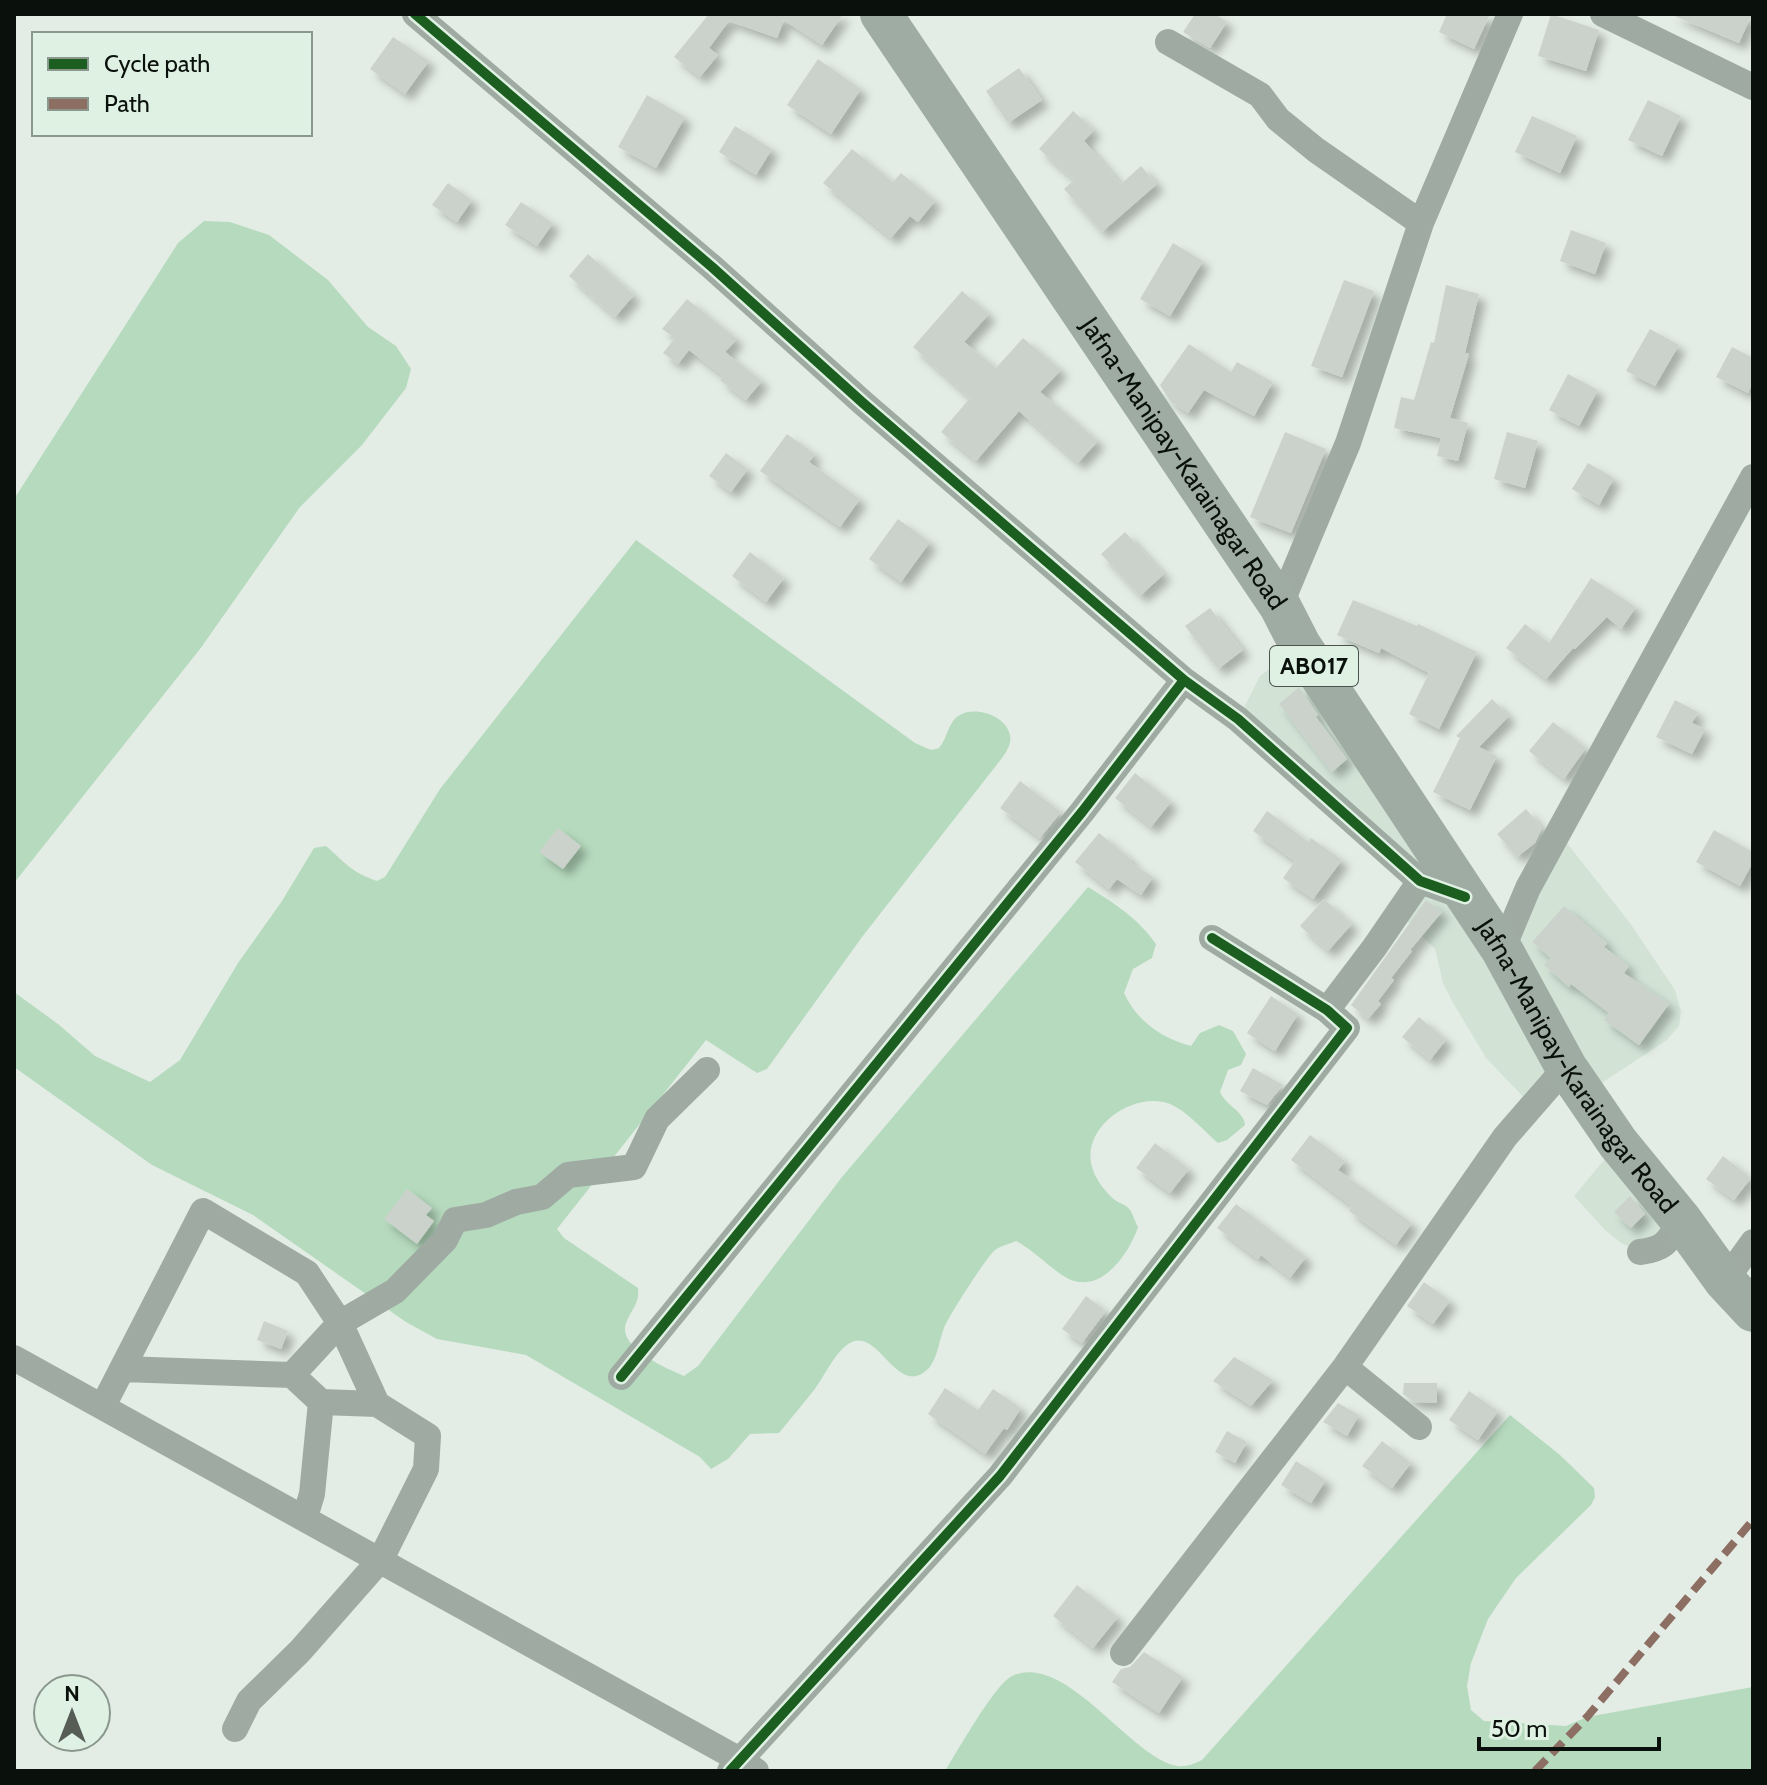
<svg xmlns="http://www.w3.org/2000/svg" width="1767" height="1785" viewBox="0 0 1767 1785" font-family="Cabin,sans-serif">
<style>
.built{fill:#d2e3d6}
.green{fill:#b6dabe}
.building{fill:#cbd2cc;filter:url(#shadow)}
.lines{fill:none;stroke-linecap:round;stroke-linejoin:round}
.minor{stroke:#9faba2;stroke-width:26}
.primary{stroke:#9faca3;stroke-width:42}
.quiet{stroke:#8d6e63;stroke-width:8;stroke-dasharray:16 8;stroke-linecap:butt}
.cycleway-casing{stroke:#dff1e3;stroke-width:15}
.cycleway{stroke:#1b5e20;stroke-width:10}
.labels{text-anchor:middle;stroke-width:8;stroke-linejoin:round;paint-order:stroke}
.shield{fill:#dff1e3;stroke:#4a544c;stroke-width:2}
.shield-label{font-size:24px;font-weight:bold;fill:#0a100b}
.street-label{font-size:26px;fill:#0a100b;stroke:#dff1e3}
</style>
<defs>
<filter id="shadow"><feDropShadow dx="7" dy="7" stdDeviation="4" flood-color="#0004"/></filter>
</defs>
<rect width="100%" height="100%" fill="#e3ede5"/>
<!-- built -->
<path class="built" d="M 1300,645 L 1502,949 L 1559,833 L 1630,923 L 1675,990 L 1681,1012 L 1679,1026 L 1667,1040 L 1585,1094 L 1566,1067 L 1531,1105 L 1486,1058 L 1453,1003 L 1443,983 L 1435,949 L 1399,913 L 1419,880 L 1238,719 L 1260,676 Z
M 1618,1143 L 1681,1220 L 1640,1252 L 1621,1243 L 1605,1230 L 1574,1196 Z"/>
<!-- green -->
<path class="green" d="M 204,221 L 230,222 L 269,235 L 328,280 L 368,327 L 396,346 L 411,369 L 406,388 L 362,445 L 300,507 L 200,649 L 14,883 L 14,499 L 178,243 Z
M 636,540 L 915,743 L 931,750 L 939,748 C 947,739 948,723 958,716 C 974,705 1006,715 1010,735 C 1012,744 1006,752 1002,758 L 862,937 L 767,1069 L 757,1073 L 706,1040 L 557,1229 L 564,1238 L 638,1288 C 640,1304 631,1309 626,1323 C 617,1347 666,1368 684,1376 L 698,1366 L 842,1177 L 1088,887 C 1114,903 1138,918 1156,944 L 1152,958 L 1133,969 L 1124,993 C 1137,1021 1161,1038 1191,1046 L 1200,1033 L 1219,1025 L 1233,1031 L 1246,1054 L 1241,1065 L 1228,1070 L 1220,1092 C 1226,1106 1244,1111 1245,1125 L 1227,1140 L 1218,1143 C 1204,1131 1187,1111 1170,1104 C 1133,1090 1078,1129 1093,1170 C 1096,1180 1107,1194 1115,1200 C 1119,1203 1127,1205 1130,1210 C 1133,1214 1135,1222 1138,1227 C 1129,1254 1100,1296 1067,1278 C 1048,1267 1035,1251 1016,1241 C 1010,1244 999,1246 994,1251 C 986,1258 948,1317 944,1328 C 939,1340 938,1357 929,1368 C 898,1400 880,1330 852,1342 C 836,1349 825,1376 814,1390 C 803,1404 791,1418 779,1433 L 750,1434 L 728,1459 L 711,1469 L 700,1457 L 526,1355 L 437,1339 L 406,1322 L 253,1215 L 152,1165 L 14,1067 L 14,992 L 58,1024 L 95,1056 L 150,1082 L 180,1060 L 238,963 L 282,901 L 314,848 L 326,846 C 346,863 349,871 377,881 L 385,877 L 440,789 Z
M 1510,1415 L 1560,1455 L 1594,1488 L 1595,1497 L 1591,1505 L 1516,1578 L 1488,1619 L 1471,1663 L 1467,1686 L 1471,1710 L 1484,1721 L 1566,1726 L 1587,1717 L 1753,1687 L 1753,1771 L 945,1771 C 957,1752 995,1684 1012,1676 C 1064,1652 1127,1752 1173,1765 C 1183,1768 1192,1765 1202,1760 Z"/>
<!-- building -->
<path class="building" d="M 709,14 L 843,14 L 822,45 L 784,20 L 777,38 L 729,21 L 709,48 L 718,55 L 700,77 L 674,57 Z
M 1195,14 L 1215,14 L 1227,22 L 1210,48 L 1183,32 Z
M 1447,14 L 1490,14 L 1474,49 L 1439,32 Z
M 1551,14 L 1599,30 L 1586,71 L 1538,56 Z
M 1670,14 L 1752,14 L 1739,43 Z
M 393,37 L 429,61 L 405,94 L 370,69 Z
M 818,59 L 861,89 L 831,134 L 787,105 Z
M 1019,68 L 1042,100 L 1008,123 L 986,91 Z
M 647,95 L 685,117 L 656,168 L 618,147 Z
M 1648,100 L 1681,116 L 1662,156 L 1628,140 Z
M 1073,111 L 1094,130 L 1084,141 L 1121,184 L 1141,166 L 1157,184 L 1102,232 L 1064,189 L 1074,180 L 1039,149 Z
M 1532,116 L 1577,136 L 1560,173 L 1515,152 Z
M 735,126 L 772,149 L 756,175 L 719,152 Z
M 852,149 L 893,182 L 901,173 L 935,201 L 918,222 L 910,216 L 891,238 L 823,183 Z
M 448,183 L 472,200 L 457,222 L 432,205 Z
M 521,202 L 553,223 L 537,246 L 505,225 Z
M 1571,230 L 1606,243 L 1595,274 L 1560,261 Z
M 1173,243 L 1203,261 L 1170,316 L 1140,299 Z
M 588,254 L 634,295 L 615,317 L 569,276 Z
M 1344,280 L 1374,291 L 1342,377 L 1311,366 Z
M 1446,285 L 1479,294 L 1465,353 L 1469,354 L 1450,418 L 1468,423 L 1458,461 L 1437,456 L 1441,438 L 1394,428 L 1401,397 L 1414,400 L 1431,342 L 1434,343 Z
M 962,291 L 989,314 L 964,342 L 996,368 L 1023,338 L 1061,370 L 1040,392 L 1098,441 L 1078,463 L 1019,411 L 976,461 L 941,432 L 970,398 L 913,347 Z
M 687,299 L 737,339 L 725,352 L 762,381 L 746,400 L 720,380 L 723,376 L 689,350 L 678,364 L 663,353 L 675,338 L 662,329 Z
M 1650,329 L 1679,345 L 1655,386 L 1626,371 Z
M 1189,344 L 1231,372 L 1237,362 L 1273,382 L 1254,416 L 1204,390 L 1188,413 L 1171,402 L 1160,385 Z
M 1732,347 L 1753,358 L 1753,383 L 1748,393 L 1716,377 Z
M 1568,374 L 1598,390 L 1579,426 L 1549,410 Z
M 1285,432 L 1326,449 L 1291,533 L 1250,517 Z
M 1507,432 L 1538,441 L 1525,488 L 1494,479 Z
M 787,434 L 815,454 L 809,462 L 860,499 L 840,527 L 760,471 Z
M 726,453 L 748,469 L 731,492 L 709,476 Z
M 1588,463 L 1614,478 L 1599,505 L 1572,489 Z
M 898,519 L 930,542 L 901,582 L 869,559 Z
M 1125,532 L 1164,574 L 1140,596 L 1101,554 Z
M 750,552 L 784,578 L 766,602 L 732,576 Z
M 1591,578 L 1636,607 L 1621,629 L 1607,617 L 1575,649 L 1573,648 L 1546,679 L 1506,648 L 1525,624 L 1549,643 Z
M 1353,600 L 1417,626 L 1418,624 L 1477,652 L 1439,729 L 1409,714 L 1429,673 L 1381,648 L 1379,653 L 1337,635 Z
M 1210,608 L 1243,650 L 1218,669 L 1185,626 Z
M 1299,687 L 1318,715 L 1316,717 L 1347,759 L 1332,772 L 1279,704 Z
M 1492,699 L 1509,716 L 1479,747 L 1497,756 L 1470,810 L 1433,792 L 1460,738 L 1456,736 Z
M 1675,700 L 1698,712 L 1692,723 L 1705,729 L 1692,754 L 1656,737 Z
M 1553,722 L 1586,748 L 1564,779 L 1529,751 Z
M 1135,773 L 1171,802 L 1151,827 L 1115,798 Z
M 1020,781 L 1061,812 L 1040,838 L 1000,808 Z
M 1526,809 L 1542,828 L 1535,843 L 1517,857 L 1497,834 Z
M 1267,811 L 1309,842 L 1311,838 L 1342,860 L 1313,899 L 1283,878 L 1295,861 L 1253,831 Z
M 558,828 L 581,846 L 563,869 L 539,852 Z
M 1714,830 L 1753,852 L 1753,862 L 1740,886 L 1696,862 Z
M 1099,833 L 1132,860 L 1130,862 L 1153,877 L 1141,895 L 1117,879 L 1109,889 L 1075,862 Z
M 1324,899 L 1352,924 L 1328,951 L 1300,926 Z
M 1426,900 L 1442,912 L 1410,950 L 1412,951 L 1391,978 L 1394,980 L 1378,1001 L 1381,1004 L 1368,1019 L 1351,1005 Z
M 1564,906 L 1607,943 L 1604,947 L 1629,966 L 1624,973 L 1669,1004 L 1639,1045 L 1604,1020 L 1609,1013 L 1571,984 L 1569,987 L 1544,965 L 1551,958 L 1532,942 Z
M 1271,996 L 1298,1014 L 1275,1051 L 1247,1033 Z
M 1419,1017 L 1446,1040 L 1430,1060 L 1402,1037 Z
M 1253,1068 L 1283,1085 L 1267,1105 L 1240,1091 Z
M 1310,1135 L 1345,1161 L 1338,1170 L 1412,1223 L 1396,1245 L 1349,1211 L 1352,1206 L 1291,1160 Z
M 1155,1143 L 1189,1169 L 1170,1193 L 1136,1168 Z
M 1723,1156 L 1751,1178 L 1734,1200 L 1706,1179 Z
M 407,1189 L 432,1208 L 426,1215 L 434,1221 L 417,1244 L 384,1219 Z
M 1630,1196 L 1645,1214 L 1631,1228 L 1614,1212 Z
M 1236,1204 L 1306,1257 L 1290,1278 L 1261,1255 L 1258,1259 L 1217,1228 Z
M 1424,1282 L 1450,1301 L 1433,1324 L 1407,1306 Z
M 1086,1296 L 1106,1311 L 1082,1343 L 1062,1329 Z
M 264,1321 L 288,1331 L 281,1349 L 257,1340 Z
M 1234,1357 L 1273,1380 L 1251,1406 L 1213,1381 Z
M 1404,1383 L 1437,1383 L 1437,1403 L 1414,1402 L 1403,1394 Z
M 945,1388 L 978,1410 L 993,1389 L 1021,1408 L 1007,1430 L 1004,1428 L 985,1454 L 928,1414 Z
M 1469,1391 L 1498,1411 L 1478,1440 L 1449,1420 Z
M 1338,1403 L 1359,1415 L 1347,1436 L 1323,1422 Z
M 1227,1431 L 1247,1442 L 1235,1463 L 1215,1452 Z
M 1382,1441 L 1411,1463 L 1392,1488 L 1362,1466 Z
M 1296,1461 L 1326,1480 L 1311,1503 L 1281,1485 Z
M 1077,1585 L 1118,1617 L 1093,1648 L 1053,1616 Z
M 1144,1652 L 1183,1677 L 1159,1713 L 1112,1682 L 1121,1669 L 1130,1667 Z"/>
<g class="lines">
<!-- minor -->
<path class="minor" d="M 415,14 L 712,267 L 863,403 L 1184,680 L 1238,719 L 1420,881 L 1465,897
M 1603,14 L 1753,87
M 1168,42 L 1260,95 L 1278,119 L 1316,150 L 1421,223 L 1348,443 L 1280,606
M 1421,223 L 1510,14
M 1502,950 L 1528,888 L 1753,477
M 1327,1010 L 1374,948 L 1420,881
M 1640,1252 C 1666,1249 1668,1241 1681,1220
M 1725,1281 L 1753,1242
M 14,1358 L 740,1760 L 756,1771
M 1345,1367 L 1419,1427
M 123,1369 L 292,1375 L 321,1402 L 377,1404 L 428,1436 L 426,1469 L 381,1559 L 300,1651 L 249,1701 L 235,1729
M 621,1377 L 1082,812 L 1184,680
M 377,1404 L 340,1323 L 395,1291 L 445,1240 L 455,1220 L 486,1215 L 516,1202 L 542,1197 L 568,1175 L 634,1167 L 657,1119 L 707,1070
M 103,1406 L 203,1211 L 307,1273 L 340,1323 L 292,1375
M 305,1517 L 312,1494 L 321,1402
M 1123,1653 L 1345,1367 L 1505,1137 L 1566,1067
M 730,1771 L 1000,1476 L 1347,1028 L 1327,1010 L 1212,938"/>
<!-- primary -->
<path class="primary" id="s1" d="M 881,14 L 1280,606 L 1300,645 L 1502,950 L 1566,1067 L 1618,1143 L 1681,1220 L 1725,1281 L 1753,1311"/>
<!-- quiet -->
<path class="quiet" d="M 1535,1771 L 1587,1717 L 1753,1520"/>
<!-- cycleway casing -->
<g class="cycleway-casing">
<path id="cycleway" d="M 415,14 L 712,267 L 863,403 L 1184,680 L 1238,719 L 1420,881 L 1465,897
M 621,1377 L 1082,812 L 1184,680
M 730,1771 L 1000,1476 L 1347,1028 L 1327,1010 L 1212,938"/>
</g>
<!-- cycleway -->
<use href="#cycleway" class="cycleway"/>
</g>
<g class="labels">
<!-- shield labels -->
<rect class="shield" x="1270" y="646" width="88" height="40" rx="6"/>
<g class="shield-label">
<text x="1314" y="674">AB017</text>
</g>
<!-- street labels -->
<g class="street-label">
<text dy="9" stroke="none"><textPath href="#s1" startOffset="542">Jafna-Manipay-Karainagar Road</textPath></text>
<text dy="9" stroke="none"><textPath href="#s1" startOffset="1262">Jafna-Manipay-Karainagar Road</textPath></text>
</g>
</g>
<!-- border -->
<rect width="1767" height="1785" fill="none" stroke="#0a100b" stroke-width="32"/>
<!-- legend -->
<rect x="32" y="32" width="280" height="104" fill="#dff1e3" stroke="#8a978d" stroke-width="2"/>
<rect x="48" y="58" width="40" height="12" fill="#1b5e20" stroke="#8a978d" stroke-width="2"/>
<text x="104" y="72" font-size="24" fill="#0a100b">Cycle path</text>
<rect x="48" y="98" width="40" height="12" fill="#8d6e63" stroke="#8a978d" stroke-width="2"/>
<text x="104" y="112" font-size="24" fill="#0a100b">Path</text>
<!-- north arrow -->
<g transform="translate(72 1713)"><circle r="38" fill="#dff1e3" stroke="#8a978d" stroke-width="2"/>
<path d="M0-6L14 30L0 20L-14 30Z" fill="#565d57"/>
<text y="-12" font-size="22" font-weight="bold" text-anchor="middle" fill="#0a100b">N</text>
</g>
<!-- scale -->
<path d="M1479 1737v12h180v-12" fill="none" stroke="#0a100b" stroke-width="4"/>
<text x="1491" y="1737" font-size="24" fill="#0a100b" stroke="#dff1e3" stroke-width="6" paint-order="stroke">50 m</text>
</svg>
